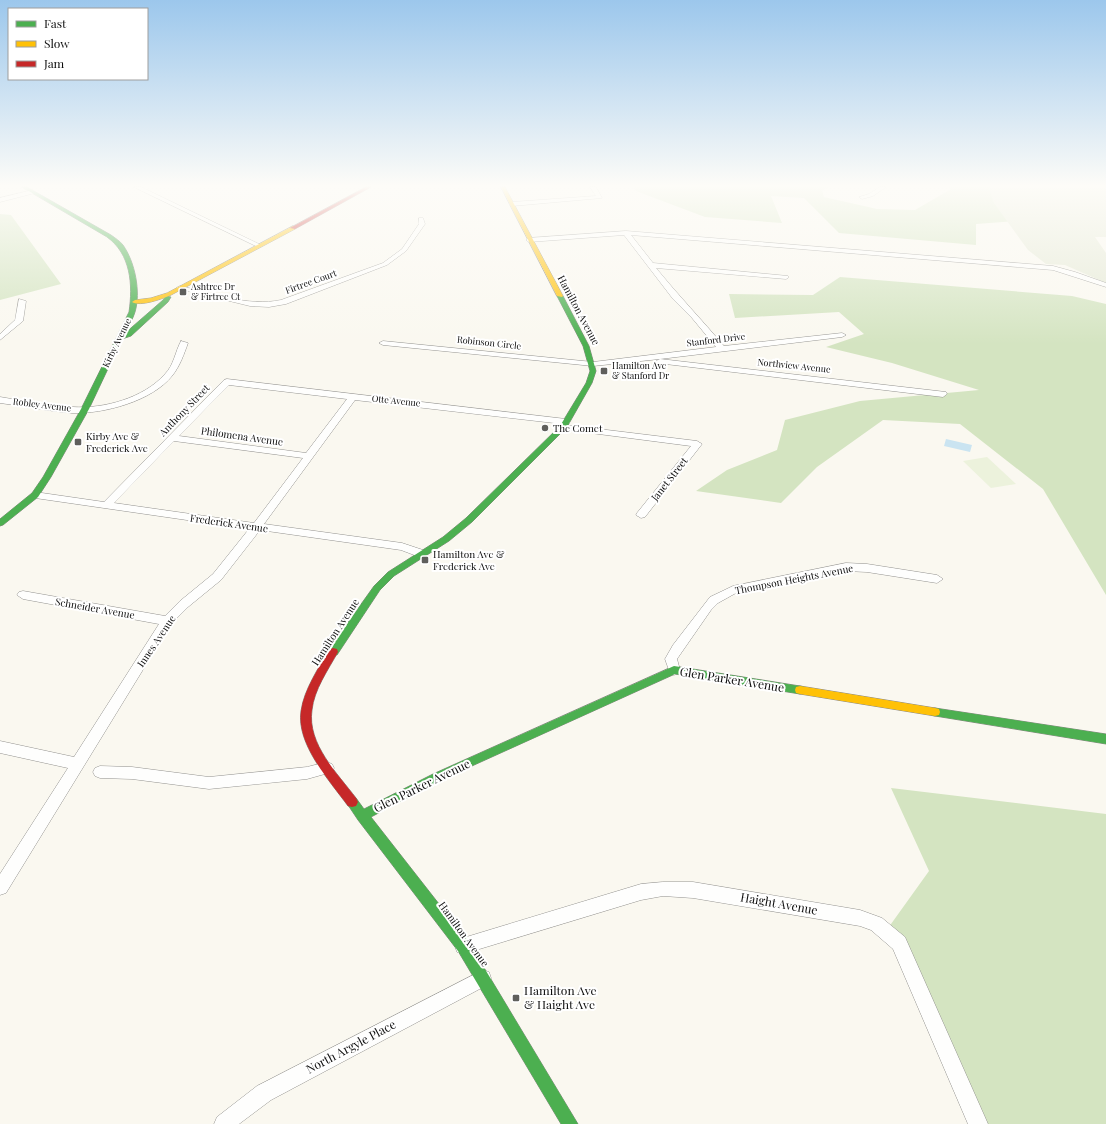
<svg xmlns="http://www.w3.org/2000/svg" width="1106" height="1124" viewBox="0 0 1106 1124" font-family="'Playfair Display',serif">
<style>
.forest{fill:#d4e4c1}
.cemetery{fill:#e5e9d6}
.pitch{fill:#ecf2dc}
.water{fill:#cae4f1}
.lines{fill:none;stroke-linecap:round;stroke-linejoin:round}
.street-casing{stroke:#93928f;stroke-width:1}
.fast-casing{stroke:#8a8985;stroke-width:1}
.slow-casing{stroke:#8a8985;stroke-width:1}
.jam-casing{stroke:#8a8985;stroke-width:1}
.street{fill:#fefefd;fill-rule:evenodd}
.fast{fill:#4caf50;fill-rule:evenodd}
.slow{fill:#ffc107;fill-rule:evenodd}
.jam{fill:#c62828;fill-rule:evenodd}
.poi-dot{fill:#5f5f5c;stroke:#fff;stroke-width:1.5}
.labels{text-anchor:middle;stroke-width:4;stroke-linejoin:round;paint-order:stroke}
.far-street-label{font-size:9px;fill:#0c0c0c;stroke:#fff}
.far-poi-label{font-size:9px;fill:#0c0c0c;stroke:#fff;text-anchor:start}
.street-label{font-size:10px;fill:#0c0c0c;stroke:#fff}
.poi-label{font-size:10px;fill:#0c0c0c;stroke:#fff;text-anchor:start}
.near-street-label{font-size:12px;fill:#0c0c0c;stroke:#fff}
.near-poi-label{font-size:12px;fill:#0c0c0c;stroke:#fff;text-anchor:start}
</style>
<rect width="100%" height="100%" fill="#faf8f0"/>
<!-- forest -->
<path class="forest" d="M 633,187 L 830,187 L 822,190 L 824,197 L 877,209 L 915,210 L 951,189 L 947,187 L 1106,187 L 1016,221 L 976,224 L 976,245 L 839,233 L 804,198 L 771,196 L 782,223 L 705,217 L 636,191 Z
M 0,214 L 11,215 L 61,284 L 0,300 Z
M 840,277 L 1072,296 L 1106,304 L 1106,595 L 1043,489 L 960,424 L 883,420 L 817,467 L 781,503 L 696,491 L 727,470 L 777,450 L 785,420 L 860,401 L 979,390 L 892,363 L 826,347 L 864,334 L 839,312 L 735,318 L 729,294 L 813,295 Z
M 891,788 L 1106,814 L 1106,1124 L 974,1124 L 886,931 L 929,871 Z"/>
<!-- cemetery -->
<path class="cemetery" d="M 990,187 L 1106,187 L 1106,237 L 1095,237 L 1106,253 L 1106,283 L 1065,265 L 1046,264 L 1028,250 L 994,203 L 989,189 Z"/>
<!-- pitch -->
<path class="pitch" d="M 987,457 L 1016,484 L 991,488 L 963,461 Z"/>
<!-- water -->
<path class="water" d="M 946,439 L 972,445 L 970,452 L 944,446 Z"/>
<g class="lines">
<!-- street casing -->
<g class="street-casing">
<path id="street" d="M 134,187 L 141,187 L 261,245 L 256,246 Z
M 590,187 L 596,187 L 602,198 L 512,206 L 509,204 L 512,202 L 596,196 Z
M 880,187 L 886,187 L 873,196 L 862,199 L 859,197 L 869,194 Z
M 33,190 L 35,193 L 0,202 L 0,198 Z
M 419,218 L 423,218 L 425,224 L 406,251 L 387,265 L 286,304 L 269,307 L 250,306 L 176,288 L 180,286 C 212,293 248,307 281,300 L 383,263 L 402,249 L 419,224 Z
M 626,231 L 1053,266 L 1075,272 L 1106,283 L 1106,287 L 1053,270 L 631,235 L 653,263 L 788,276 L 788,278 L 786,279 L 656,268 C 678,295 702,320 724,346 L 842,333 L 846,335 L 842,337 L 660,359 L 946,392 L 947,394 L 943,397 L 657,363 L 656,361 L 660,359 L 593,366 L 383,345 L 379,343 L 383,341 L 593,362 L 716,347 L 692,318 L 673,299 L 624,235 L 529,242 L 526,240 L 529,238 Z
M 19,299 L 26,301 L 23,321 L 0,340 L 0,334 L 15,320 Z
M 181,341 L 188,343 C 184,354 180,366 172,376 C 152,401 104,414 72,413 C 48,411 24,406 0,403 L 0,397 C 24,401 49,406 73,407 C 104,409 144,398 165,374 C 174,365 175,352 181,341 Z
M 227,379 L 566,419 L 570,422 L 566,425 L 697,441 L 702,444 L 645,517 L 641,518 L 636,515 L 637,513 L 691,446 L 560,429 L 558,427 L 563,424 L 355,400 L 264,524 L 402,543 L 426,551 L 427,554 L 426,557 L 422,558 L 401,550 L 260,530 L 221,580 L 188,607 L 171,624 L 6,893 L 0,895 L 0,874 L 68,768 L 0,753 L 0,741 L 74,757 L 159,624 L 23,599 L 17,595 L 19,592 L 23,591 L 165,616 L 180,601 L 213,574 L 249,529 L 35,498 L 30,495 L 35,492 L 104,502 L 224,380 ZM 229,385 L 347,399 L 306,453 L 179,436 ZM 174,441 L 303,458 L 254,523 L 114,503 Z
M 846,563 L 867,564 L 937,575 L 943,579 L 937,583 L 867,572 L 846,571 L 736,593 L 718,603 L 711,610 L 677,659 L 680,670 L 678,673 L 674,675 L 670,673 L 665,659 L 673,645 L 710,597 L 733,586 Z
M 327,762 L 332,764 L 334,768 L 332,772 L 307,779 L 209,789 L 132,779 L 100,778 L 95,776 L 93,772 L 95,768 L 100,766 L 132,767 L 209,777 L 307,767 Z
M 663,882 L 693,882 L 860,910 L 882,918 L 905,937 L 988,1124 L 968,1124 L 893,949 L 871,930 L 860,926 L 693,898 L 663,896 L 641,900 L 463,954 L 457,952 L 455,946 L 457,940 L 463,938 L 641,884 Z
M 483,970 L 489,972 L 491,978 L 489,984 L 271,1100 L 239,1124 L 214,1124 L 217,1117 L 257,1086 Z"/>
</g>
<!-- fast casing -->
<g class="fast-casing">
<path id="fast" d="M 22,187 L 27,187 L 111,235 C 115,238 120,241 123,245 C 135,262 141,292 135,312 C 133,319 128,327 124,334 L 163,300 L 166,296 L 171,297 L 168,302 L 131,336 L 122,339 L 89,409 L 51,477 L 38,497 L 3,525 L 0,526 L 0,519 L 32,493 L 43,477 L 81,409 L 129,312 C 133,285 131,254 107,237 Z
M 558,295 L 563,296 L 589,346 L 596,371 L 592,383 L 567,427 L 472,522 L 449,541 L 394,576 L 380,590 L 337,655 L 329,655 L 328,652 L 329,649 L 374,586 L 388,572 L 443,537 L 466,518 L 560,426 L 586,383 L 590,371 L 583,346 L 557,296 Z
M 674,666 L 800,686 L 804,687 L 805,690 L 804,693 L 800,694 L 675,674 L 441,780 L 371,817 L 468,941 L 578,1124 L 561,1124 L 458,951 L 358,820 L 346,802 L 348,798 L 352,797 L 356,798 L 364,809 L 433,774 Z
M 935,708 L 1106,734 L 1106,744 L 935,716 L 931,715 L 930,712 L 931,709 Z"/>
</g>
<!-- slow casing -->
<g class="slow-casing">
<path id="slow" d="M 501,187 L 505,187 L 563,296 L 562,297 L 557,296 Z
M 293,226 L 296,228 L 295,229 L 171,295 C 162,299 140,307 132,302 L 135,300 L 151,298 L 167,293 Z
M 800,686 L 935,708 L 939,709 L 940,712 L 939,715 L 935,716 L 800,694 L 796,693 L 795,690 L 796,687 Z"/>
</g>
<!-- jam casing -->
<g class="jam-casing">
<path id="jam" d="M 366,187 L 371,187 L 295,229 L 290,228 Z
M 333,648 L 337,649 L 338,652 C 328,670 314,690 312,710 C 307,744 338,774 356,798 L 358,802 L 356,806 L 352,807 L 348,806 C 329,780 296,744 301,711 C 304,689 319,668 329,649 Z"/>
</g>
<!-- street -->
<use href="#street" class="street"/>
<!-- fast -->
<use href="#fast" class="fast"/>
<!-- slow -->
<use href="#slow" class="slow"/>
<!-- jam -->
<use href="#jam" class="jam"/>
</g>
<!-- sky -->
<linearGradient id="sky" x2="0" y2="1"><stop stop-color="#9cc7ec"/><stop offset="0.54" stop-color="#fdfcf8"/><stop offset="1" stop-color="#fdfcf8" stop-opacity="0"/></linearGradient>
<rect width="1106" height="344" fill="url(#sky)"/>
<!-- markers -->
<g class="poi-dot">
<rect x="179" y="288" width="8" height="8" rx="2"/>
<rect x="600" y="367" width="8" height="8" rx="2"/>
<circle cx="545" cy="428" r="4"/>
<rect x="74" y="438" width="8" height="8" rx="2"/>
<rect x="421" y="556" width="8" height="8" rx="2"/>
<rect x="512" y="994" width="8" height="8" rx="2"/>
</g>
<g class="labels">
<!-- far-street labels -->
<g class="far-street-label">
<text transform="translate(311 282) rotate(-20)" y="3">Firtree Court</text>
<text transform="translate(716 340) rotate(-7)" y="3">Stanford Drive</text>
<text transform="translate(117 343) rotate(-64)" y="3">Kirby Avenue</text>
<text transform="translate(489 343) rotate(6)" y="3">Robinson Circle</text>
<text transform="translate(794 366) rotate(6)" y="3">Northview Avenue</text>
<text transform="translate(396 401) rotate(6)" y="3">Otte Avenue</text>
<text transform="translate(42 405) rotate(7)" y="3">Robley Avenue</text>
</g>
<!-- far-poi labels -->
<g class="far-poi-label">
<text x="191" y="290">Ashtree Dr<tspan x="191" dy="10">&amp; Firtree Ct</tspan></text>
<text x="612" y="369">Hamilton Ave<tspan x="612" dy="10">&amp; Stanford Dr</tspan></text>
</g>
<!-- street labels -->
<g class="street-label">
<text transform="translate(579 310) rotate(62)" y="4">Hamilton Avenue</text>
<text transform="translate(184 410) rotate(-46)" y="4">Anthony Street</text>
<text transform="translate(242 436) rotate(8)" y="4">Philomena Avenue</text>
<text transform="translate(669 479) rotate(-52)" y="4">Janet Street</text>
<text transform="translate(229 523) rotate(8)" y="4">Frederick Avenue</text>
<text transform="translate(794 579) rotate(-11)" y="4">Thompson Heights Avenue</text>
<text transform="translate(95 608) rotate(10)" y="4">Schneider Avenue</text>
<text transform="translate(335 632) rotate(-57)" y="4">Hamilton Avenue</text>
<text transform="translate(156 641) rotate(-56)" y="4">Innes Avenue</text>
<text transform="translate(464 934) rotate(54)" y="4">Hamilton Avenue</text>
</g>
<!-- poi labels -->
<g class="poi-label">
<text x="553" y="432">The Comet</text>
<text x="86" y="440">Kirby Ave &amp;<tspan x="86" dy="12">Frederick Ave</tspan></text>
<text x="433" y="558">Hamilton Ave &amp;<tspan x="433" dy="12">Frederick Ave</tspan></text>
</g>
<!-- near-street labels -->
<g class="near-street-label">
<text transform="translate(732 680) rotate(9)" y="4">Glen Parker Avenue</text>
<text transform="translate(422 786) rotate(-26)" y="4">Glen Parker Avenue</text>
<text transform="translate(779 904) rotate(10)" y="4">Haight Avenue</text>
<text transform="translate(351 1047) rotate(-28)" y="4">North Argyle Place</text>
</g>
<!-- near-poi labels -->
<g class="near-poi-label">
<text x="524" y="995">Hamilton Ave<tspan x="524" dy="14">&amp; Haight Ave</tspan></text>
</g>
</g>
<!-- legend -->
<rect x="8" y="8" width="140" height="72" fill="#ffffff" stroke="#9e9e9e"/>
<rect x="16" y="21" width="20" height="6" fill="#4caf50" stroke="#9e9e9e"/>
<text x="44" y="28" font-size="12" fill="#0c0c0c">Fast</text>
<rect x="16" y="41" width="20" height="6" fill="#ffc107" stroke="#9e9e9e"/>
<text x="44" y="48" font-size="12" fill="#0c0c0c">Slow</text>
<rect x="16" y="61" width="20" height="6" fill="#c62828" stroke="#9e9e9e"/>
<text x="44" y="68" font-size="12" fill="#0c0c0c">Jam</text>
</svg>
